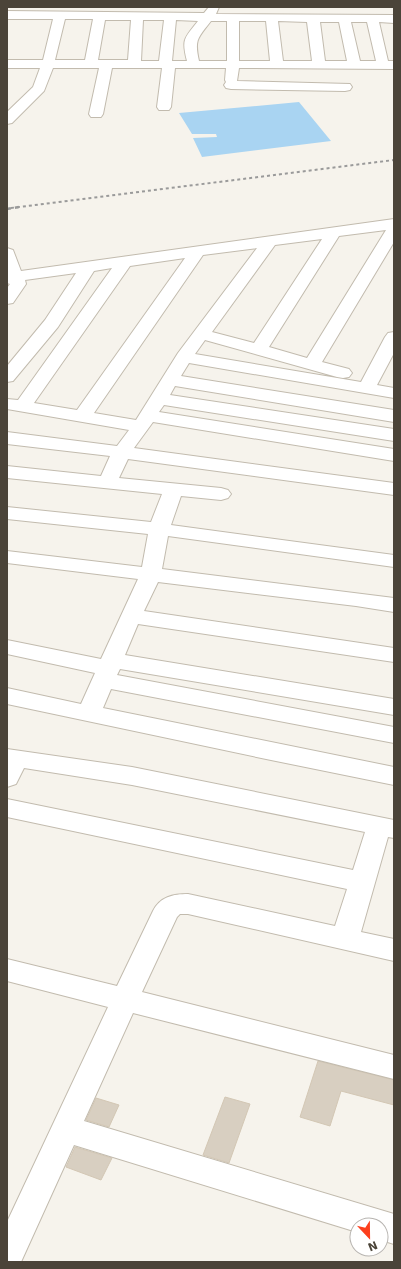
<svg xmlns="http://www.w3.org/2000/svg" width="401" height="1269" viewBox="0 0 401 1269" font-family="'DejaVu Sans',sans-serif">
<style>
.water{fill:#a9d4f2}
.building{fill:#d8cfc1;stroke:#d3c7b4}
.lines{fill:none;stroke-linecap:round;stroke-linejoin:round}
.street-casing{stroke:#c2bbae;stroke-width:2}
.street{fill:#fff;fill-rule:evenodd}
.rail-far1{stroke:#9a9a9a;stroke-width:2;stroke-dasharray:3 3;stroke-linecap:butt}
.rail{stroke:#9a9a9a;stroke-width:2.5;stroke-dasharray:4 4;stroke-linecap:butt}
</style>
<rect width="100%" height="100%" fill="#f6f3ec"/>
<!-- water -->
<path class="water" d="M 299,102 L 331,141 L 202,157 L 193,138 L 217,137 L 216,134 L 192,134 L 179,113 Z"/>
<!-- building -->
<path class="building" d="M 318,1061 L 394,1080 L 394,1105 L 341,1091 L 330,1126 L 300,1117 Z
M 225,1097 L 250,1104 L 229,1163 L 203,1155 Z
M 96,1098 L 119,1105 L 109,1127 L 86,1120 Z
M 75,1147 L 112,1158 L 101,1180 L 66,1167 Z"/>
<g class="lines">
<!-- street casing -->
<g class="street-casing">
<path id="street" d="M 209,7 L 219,7 L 216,14 L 394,15 L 394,23 L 379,22 L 388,61 L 394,61 L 394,69 L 239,68 L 237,81 L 350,84 L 352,87 L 350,90 L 345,91 L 231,89 L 226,88 L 224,85 L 226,82 L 225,80 L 226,68 L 175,68 L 171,107 L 169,110 L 159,110 L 157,107 L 162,68 L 112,68 L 103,114 L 101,117 L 91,117 L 89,114 L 99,68 L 53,68 L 44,91 L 12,123 L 7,124 L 7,112 L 33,87 L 40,68 L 7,68 L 7,60 L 43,60 L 53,19 L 7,19 L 7,11 L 204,13 ZM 65,19 L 93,19 L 85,60 L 55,60 ZM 105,20 L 131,20 L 128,60 L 98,60 ZM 143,20 L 164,20 L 159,61 L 141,61 ZM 176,20 L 198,21 C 185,38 181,38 187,61 L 172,61 ZM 211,21 L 227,21 L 227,61 L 199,61 C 194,39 198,38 211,21 ZM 239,21 L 266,21 L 270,61 L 239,61 ZM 278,21 L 307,22 L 312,61 L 283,61 ZM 320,22 L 339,22 L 347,61 L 325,61 ZM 351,22 L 367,22 L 376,61 L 360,61 Z
M 394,219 L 394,242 L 322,362 L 349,369 L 352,373 L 349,377 L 343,378 L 337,377 L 205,340 L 195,354 L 361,382 L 385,337 L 388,333 L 394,332 L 394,353 L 377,385 L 394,388 L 394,398 L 189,363 L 181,376 L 394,410 L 394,422 L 175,386 L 170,395 L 394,429 L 394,441 L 164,405 L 159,412 L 394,449 L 394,461 L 153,422 L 134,448 L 394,483 L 394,495 L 128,459 L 119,478 L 221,488 L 228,490 L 231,494 L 228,498 L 221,500 L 181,496 L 171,525 L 394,555 L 394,567 L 168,536 L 162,569 L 394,598 L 394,612 L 356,606 L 158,582 L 144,611 L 394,648 L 394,662 L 138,624 L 125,655 L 394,699 L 394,715 L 120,669 L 117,675 L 394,727 L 394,743 L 111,689 L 103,708 L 394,767 L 394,785 L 271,760 L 7,704 L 7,688 L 81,704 L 95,673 L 7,654 L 7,640 L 101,659 L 138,579 L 7,563 L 7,551 L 142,567 L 148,534 L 7,519 L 7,507 L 151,522 L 162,494 L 7,478 L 7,466 L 101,476 L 110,456 L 7,444 L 7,432 L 117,446 L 129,430 L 7,409 L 7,399 L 18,400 L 112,268 L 94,271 L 58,327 L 13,381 L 7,382 L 7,366 L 45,320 L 76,273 L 25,280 L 26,284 L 13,303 L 7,304 L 7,288 L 10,284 L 7,283 L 7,248 L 13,250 L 21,271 ZM 386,230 L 307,358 L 269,347 L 339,236 ZM 322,239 L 254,343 L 212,332 L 275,245 ZM 257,248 L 178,353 L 136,420 L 94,413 L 203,255 ZM 185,258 L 77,410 L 34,403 L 130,266 Z
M 7,749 L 132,767 L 394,820 L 394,838 L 388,837 L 361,932 L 394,939 L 394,961 L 188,914 L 180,914 L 177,917 L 142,992 L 394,1055 L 394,1079 L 133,1013 L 84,1121 L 394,1214 L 394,1244 L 381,1240 L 381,1225 L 357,1225 L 357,1232 L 74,1145 L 21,1262 L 7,1262 L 7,1222 L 108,1007 L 7,981 L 7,959 L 117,986 L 153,911 C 160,897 173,894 188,894 L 335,926 L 347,889 L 7,817 L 7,799 L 353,870 L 365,832 L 132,785 L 24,768 L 16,784 L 7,787 Z"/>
</g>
<!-- street -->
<use href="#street" class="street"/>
<!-- rail-far1 -->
<path class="rail-far1" d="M 11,208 L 394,160"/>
<!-- rail -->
<path class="rail" d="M 7,209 L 19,207"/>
</g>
<!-- border -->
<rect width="401" height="1269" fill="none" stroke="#4b4439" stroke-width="16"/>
<!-- north arrow -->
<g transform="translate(369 1237) rotate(158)"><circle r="19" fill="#ffffff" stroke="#b7b4b0"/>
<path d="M0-3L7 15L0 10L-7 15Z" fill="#fc3f1d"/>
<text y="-6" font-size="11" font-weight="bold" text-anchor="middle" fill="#4b4439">N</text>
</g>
</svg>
